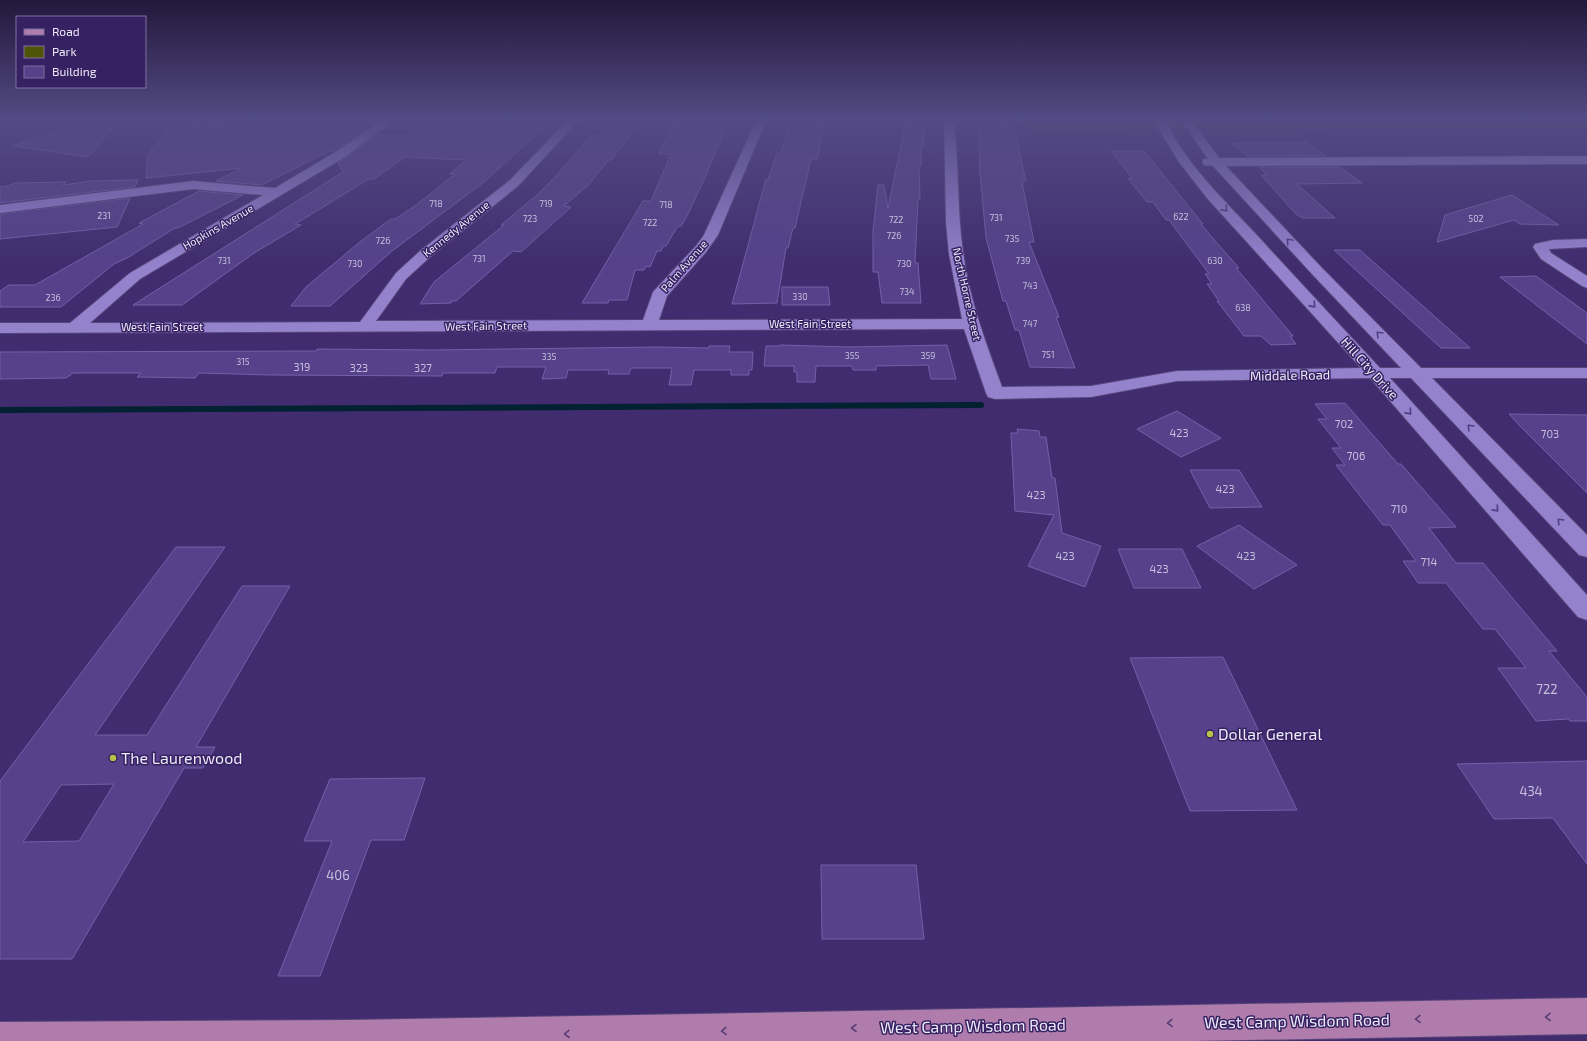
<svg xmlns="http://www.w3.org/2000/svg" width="1587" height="1041" viewBox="0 0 1587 1041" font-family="'Exo 2',sans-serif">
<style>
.green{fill:#4f5409}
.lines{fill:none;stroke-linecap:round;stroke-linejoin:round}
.stream{stroke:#022131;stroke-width:6}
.building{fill:#56418a;stroke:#7361a8;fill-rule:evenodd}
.minor-casing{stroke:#574479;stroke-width:2}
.major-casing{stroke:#574479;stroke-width:2}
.minor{fill:#9482cd;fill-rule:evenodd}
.major{fill:#af7cac;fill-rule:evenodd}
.oneway{stroke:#523e82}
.oneway2{stroke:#5a3c78}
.poi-dot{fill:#b6c148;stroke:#362162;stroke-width:1.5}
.labels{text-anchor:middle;stroke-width:3;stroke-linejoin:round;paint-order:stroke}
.far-number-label{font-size:9px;fill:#c6bfdd}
.far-street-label{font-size:11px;fill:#ece9f9;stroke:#362162}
.number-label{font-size:11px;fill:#c6bfdd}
.street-label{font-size:13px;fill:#ece9f9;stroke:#362162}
.near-number-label{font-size:13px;fill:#c6bfdd}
.near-poi-label{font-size:16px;fill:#ece9f9;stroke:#362162;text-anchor:start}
.near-street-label{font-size:16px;fill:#ece9f9;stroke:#362162}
</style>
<rect width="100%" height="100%" fill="#402c6e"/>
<!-- green -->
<path class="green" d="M 1026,121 L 1587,121 L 1587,128 L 1030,129 Z"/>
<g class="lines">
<!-- stream -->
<path class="stream" d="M 0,410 L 981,405"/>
</g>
<!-- building -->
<path class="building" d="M 235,121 L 364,121 L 362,123 L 366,123 L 355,134 L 359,134 L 336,150 L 332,152 L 331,150 L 262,185 L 216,181 L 242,168 L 146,178 L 148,155 L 169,126 Z
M 421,121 L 551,121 L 484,182 L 392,251 L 330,306 L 291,306 L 306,287 L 361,241 L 391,219 L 395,219 L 415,206 L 455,174 L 450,174 L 466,160 L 405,157 L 374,179 L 369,179 L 295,224 L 301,225 L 254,253 L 182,305 L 133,305 L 343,172 L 338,163 L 377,135 L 406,136 Z
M 606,121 L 641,121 L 611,160 L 609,160 L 588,185 L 564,206 L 571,207 L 521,252 L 513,251 L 456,301 L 452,301 L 451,303 L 420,304 L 434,282 L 504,225 L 501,225 L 537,195 L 555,177 L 589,138 L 592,138 L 594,135 L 600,135 Z
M 676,121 L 728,121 L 703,182 L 687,216 L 681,226 L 679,226 L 676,229 L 666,246 L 663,246 L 661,251 L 657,251 L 650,267 L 646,266 L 644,270 L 635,270 L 627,300 L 609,300 L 608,303 L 582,303 L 643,201 L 651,201 L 671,154 L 658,154 Z
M 790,121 L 825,121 L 817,159 L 811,159 L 795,228 L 793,228 L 788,248 L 786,248 L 777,303 L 732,304 L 766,179 L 768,180 L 777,153 L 781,153 Z
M 906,121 L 920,121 L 920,122 L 925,123 L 923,146 L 921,146 L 921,166 L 919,166 L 920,199 L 918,199 L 915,263 L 918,263 L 921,303 L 882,303 L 878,272 L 873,272 L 873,231 L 878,185 L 884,185 L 888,208 Z
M 978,121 L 1007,121 L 1010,134 L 1015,134 L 1026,181 L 1022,181 L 1023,187 L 1034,242 L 1029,242 L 1059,317 L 1056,317 L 1075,368 L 1030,367 L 1019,330 L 1015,330 L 1006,301 L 1003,301 L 986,238 L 979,162 L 980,163 Z
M 67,127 L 113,128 L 88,157 L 14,146 Z
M 1307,142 L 1326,156 L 1247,156 L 1232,143 Z
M 1111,151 L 1144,151 L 1203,224 L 1201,224 L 1210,235 L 1239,268 L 1236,268 L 1293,336 L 1290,336 L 1296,344 L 1271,345 L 1261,336 L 1244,336 L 1217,301 L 1219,301 L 1207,284 L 1212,284 L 1205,274 L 1209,274 L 1169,220 L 1166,220 L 1153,202 L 1147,202 L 1128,178 L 1132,178 Z
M 1259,167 L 1340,167 L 1362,183 L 1297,184 L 1335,218 L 1303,218 L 1296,214 L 1261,175 L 1267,175 Z
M 138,180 L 135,187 L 0,203 L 0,187 L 9,186 L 14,183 L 66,182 L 63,185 L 91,181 Z
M 199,191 L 243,195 L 178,228 L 175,228 L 127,258 L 114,264 L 61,307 L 0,307 L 0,291 L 9,285 L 35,285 L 143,224 L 139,223 Z
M 1512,195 L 1559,225 L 1520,224 L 1514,220 L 1437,242 L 1445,215 Z
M 130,198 L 117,227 L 0,239 L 0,214 Z
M 1334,250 L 1360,250 L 1470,348 L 1441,348 Z
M 1536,276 L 1587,313 L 1587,344 L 1500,277 Z
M 782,287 L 828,287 L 830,305 L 782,305 Z
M 780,345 L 850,347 L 947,345 L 956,379 L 931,379 L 928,365 L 876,366 L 876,370 L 853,370 L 852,366 L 816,366 L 815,382 L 797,382 L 797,372 L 794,372 L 794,366 L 764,366 L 766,346 L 780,346 Z
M 709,346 L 730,346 L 729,352 L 753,352 L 752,370 L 749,370 L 749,375 L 731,375 L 731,370 L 694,370 L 691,385 L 669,385 L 672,368 L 631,368 L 629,374 L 608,374 L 609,370 L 568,370 L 566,378 L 542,379 L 546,367 L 497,367 L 495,373 L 443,373 L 442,376 L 270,375 L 199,373 L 195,378 L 137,377 L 141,373 L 73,373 L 66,378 L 0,379 L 0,352 L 316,351 L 317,349 L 432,350 L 657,347 L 709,348 Z
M 1345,403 L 1398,464 L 1401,464 L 1456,527 L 1429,528 L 1456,563 L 1483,563 L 1557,651 L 1549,651 L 1587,697 L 1587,721 L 1570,721 L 1568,719 L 1536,721 L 1498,668 L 1526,668 L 1495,629 L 1483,629 L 1446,583 L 1418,583 L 1416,580 L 1403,561 L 1416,561 L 1390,525 L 1383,525 L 1336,465 L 1345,465 L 1332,448 L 1341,448 L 1318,419 L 1327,419 L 1315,404 Z
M 1177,411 L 1221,438 L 1181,457 L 1137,429 Z
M 1509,414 L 1587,415 L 1587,493 L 1519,425 Z
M 1017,429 L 1039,431 L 1040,437 L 1046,437 L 1052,478 L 1055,478 L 1062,533 L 1101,546 L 1085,587 L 1028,566 L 1054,515 L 1015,511 L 1011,433 L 1018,433 Z
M 1190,470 L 1239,470 L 1262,507 L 1210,508 Z
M 1239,525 L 1297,565 L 1254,589 L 1197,546 Z
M 176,547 L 225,547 L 95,735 L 147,735 L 242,586 L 290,586 L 196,747 L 215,747 L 203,768 L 184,768 L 72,959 L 0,959 L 0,781 ZM 114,784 L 79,841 L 23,842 L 61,785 Z
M 1118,549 L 1182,549 L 1201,588 L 1134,588 Z
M 1223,657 L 1297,810 L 1190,811 L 1130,658 Z
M 1587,761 L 1587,864 L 1553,818 L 1494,819 L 1457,764 Z
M 425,778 L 404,840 L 371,840 L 320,976 L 278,976 L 332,841 L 304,841 L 330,779 Z
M 821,865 L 916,865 L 924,939 L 822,939 Z"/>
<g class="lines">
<!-- minor casing -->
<g class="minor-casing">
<path id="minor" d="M 381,121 L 393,121 L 345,157 L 140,279 L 90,323 L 360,322 L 396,273 L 420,251 L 510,180 L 567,121 L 578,121 L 518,186 L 430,257 L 406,279 L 376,321 L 643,320 L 653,292 L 696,246 L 704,235 L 756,121 L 766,121 L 718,235 L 706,252 L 667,296 L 659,320 L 962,319 L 949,254 L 946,223 L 944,121 L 954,121 C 959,164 957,209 963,252 C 969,299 986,343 1002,387 L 1091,386 L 1177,371 L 1361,368 L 1207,198 L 1179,162 L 1158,128 L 1157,121 L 1167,121 C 1180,158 1227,203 1254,232 C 1296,278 1338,323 1380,368 L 1401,368 L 1312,274 L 1213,166 L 1204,165 L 1202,162 L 1204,159 L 1208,159 L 1182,121 L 1192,121 L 1219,158 L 1587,156 L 1587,164 L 1226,166 L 1322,268 L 1421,368 L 1587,368 L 1587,378 L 1432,378 L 1587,535 L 1587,557 L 1579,555 L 1411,378 L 1390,378 L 1587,595 L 1587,620 L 1578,617 L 1370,378 L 1177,381 L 1091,397 L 995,399 L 988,397 L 986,393 L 964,329 L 0,333 L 0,323 L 70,323 L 130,273 L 263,195 L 193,189 L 0,213 L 0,205 L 193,181 L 275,188 L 337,151 Z
M 1587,239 L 1587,247 L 1549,249 L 1551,253 L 1587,276 L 1587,288 L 1582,286 L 1541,259 L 1533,247 L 1535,244 L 1553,240 Z"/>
</g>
<!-- major casing -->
<g class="major-casing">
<path id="major" d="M 1587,998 L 1587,1034 L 1193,1041 L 0,1041 L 0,1022 L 349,1020 Z"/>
</g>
<!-- minor -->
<use href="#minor" class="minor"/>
<!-- major -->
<use href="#major" class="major"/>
</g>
<!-- one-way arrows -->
<defs><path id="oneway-chevron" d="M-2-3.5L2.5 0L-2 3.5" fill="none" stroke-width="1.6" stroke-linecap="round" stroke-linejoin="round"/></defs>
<g class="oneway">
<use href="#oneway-chevron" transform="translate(1225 209) rotate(48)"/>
<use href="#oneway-chevron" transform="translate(1289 241) rotate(-133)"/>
<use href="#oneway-chevron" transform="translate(1313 305) rotate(48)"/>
<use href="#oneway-chevron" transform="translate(1379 334) rotate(-135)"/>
<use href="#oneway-chevron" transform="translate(1409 412) rotate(48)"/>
<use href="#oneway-chevron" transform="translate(1470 427) rotate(-134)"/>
<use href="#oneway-chevron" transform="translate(1496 509) rotate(48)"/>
<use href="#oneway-chevron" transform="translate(1560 521) rotate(-134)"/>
</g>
<g class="oneway2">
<use href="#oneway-chevron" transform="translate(1548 1017) rotate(179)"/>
<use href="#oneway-chevron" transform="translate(1418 1019) rotate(179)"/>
<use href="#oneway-chevron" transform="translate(1170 1023) rotate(179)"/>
<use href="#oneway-chevron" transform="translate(854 1028) rotate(179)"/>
<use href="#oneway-chevron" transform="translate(724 1031) rotate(179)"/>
<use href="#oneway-chevron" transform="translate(567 1034) rotate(179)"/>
</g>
<!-- sky -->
<linearGradient id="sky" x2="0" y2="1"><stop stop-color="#23183c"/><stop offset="0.45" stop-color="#534b84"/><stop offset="1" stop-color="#534b84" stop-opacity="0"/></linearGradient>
<rect width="1587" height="266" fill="url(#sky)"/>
<!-- markers -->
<g class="poi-dot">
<circle cx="1210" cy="734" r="4"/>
<circle cx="113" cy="758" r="4"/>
</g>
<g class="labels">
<!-- far-number labels -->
<g class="far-number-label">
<text x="436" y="207">718</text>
<text x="546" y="207">719</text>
<text x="666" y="208">718</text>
<text x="104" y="219">231</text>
<text x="1181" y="220">622</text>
<text x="996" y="221">731</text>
<text x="530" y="222">723</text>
<text x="1476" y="222">502</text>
<text x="896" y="223">722</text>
<text x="650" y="226">722</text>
<text x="894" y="239">726</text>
<text x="1012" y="242">735</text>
<text x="383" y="244">726</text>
<text x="479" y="262">731</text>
<text x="224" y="264">731</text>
<text x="1023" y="264">739</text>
<text x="1215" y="264">630</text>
<text x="355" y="267">730</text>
<text x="904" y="267">730</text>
<text x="1030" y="289">743</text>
<text x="907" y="295">734</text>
<text x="800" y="300">330</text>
<text x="53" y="301">236</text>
<text x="1243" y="311">638</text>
<text x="1030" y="327">747</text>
<text x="1048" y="358">751</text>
<text x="852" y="359">355</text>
<text x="928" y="359">359</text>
<text x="549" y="360">335</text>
<text x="243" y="365">315</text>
</g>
<!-- far-street labels -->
<g class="far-street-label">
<text transform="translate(218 227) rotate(-30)" y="4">Hopkins Avenue</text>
<text transform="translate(456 229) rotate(-39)" y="4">Kennedy Avenue</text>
<text transform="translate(684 266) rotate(-49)" y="4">Palm Avenue</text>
<text transform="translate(967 294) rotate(77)" y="4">North Horne Street</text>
<text x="810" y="328">West Fain Street</text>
<text transform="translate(486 326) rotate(-1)" y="4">West Fain Street</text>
<text x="162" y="331">West Fain Street</text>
</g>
<!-- number labels -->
<g class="number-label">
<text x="302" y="371">319</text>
<text x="359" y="372">323</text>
<text x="423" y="372">327</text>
<text x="1344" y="428">702</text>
<text x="1179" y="437">423</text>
<text x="1550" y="438">703</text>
<text x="1356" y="460">706</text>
<text x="1225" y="493">423</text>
<text x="1036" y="499">423</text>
<text x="1399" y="513">710</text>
<text x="1065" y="560">423</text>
<text x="1246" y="560">423</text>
<text x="1429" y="566">714</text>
<text x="1159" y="573">423</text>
</g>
<!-- street labels -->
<g class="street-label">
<text transform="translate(1370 368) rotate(48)" y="5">Hill City Drive</text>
<text transform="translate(1290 375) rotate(-1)" y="5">Middale Road</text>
</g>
<!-- near-number labels -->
<g class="near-number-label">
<text x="1547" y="694">722</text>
<text x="1531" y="796">434</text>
<text x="338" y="880">406</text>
</g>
<!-- near-poi labels -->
<g class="near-poi-label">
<text x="1218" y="740">Dollar General</text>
<text x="121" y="764">The Laurenwood</text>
</g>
<!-- near-street labels -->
<g class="near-street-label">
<text transform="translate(1297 1021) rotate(-1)" y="6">West Camp Wisdom Road</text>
<text transform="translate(973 1026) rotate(-1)" y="6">West Camp Wisdom Road</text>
</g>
</g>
<!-- legend -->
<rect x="16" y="16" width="130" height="72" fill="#362162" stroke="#7f719e"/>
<rect x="24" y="29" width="20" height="6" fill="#af7cac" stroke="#7f719e"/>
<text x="52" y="36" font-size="12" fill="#ece9f9">Road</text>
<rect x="24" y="46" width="20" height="12" fill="#4f5409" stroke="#7f719e"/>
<text x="52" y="56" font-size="12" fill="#ece9f9">Park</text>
<rect x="24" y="66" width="20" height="12" fill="#56418a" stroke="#7f719e"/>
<text x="52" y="76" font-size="12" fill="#ece9f9">Building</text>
</svg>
